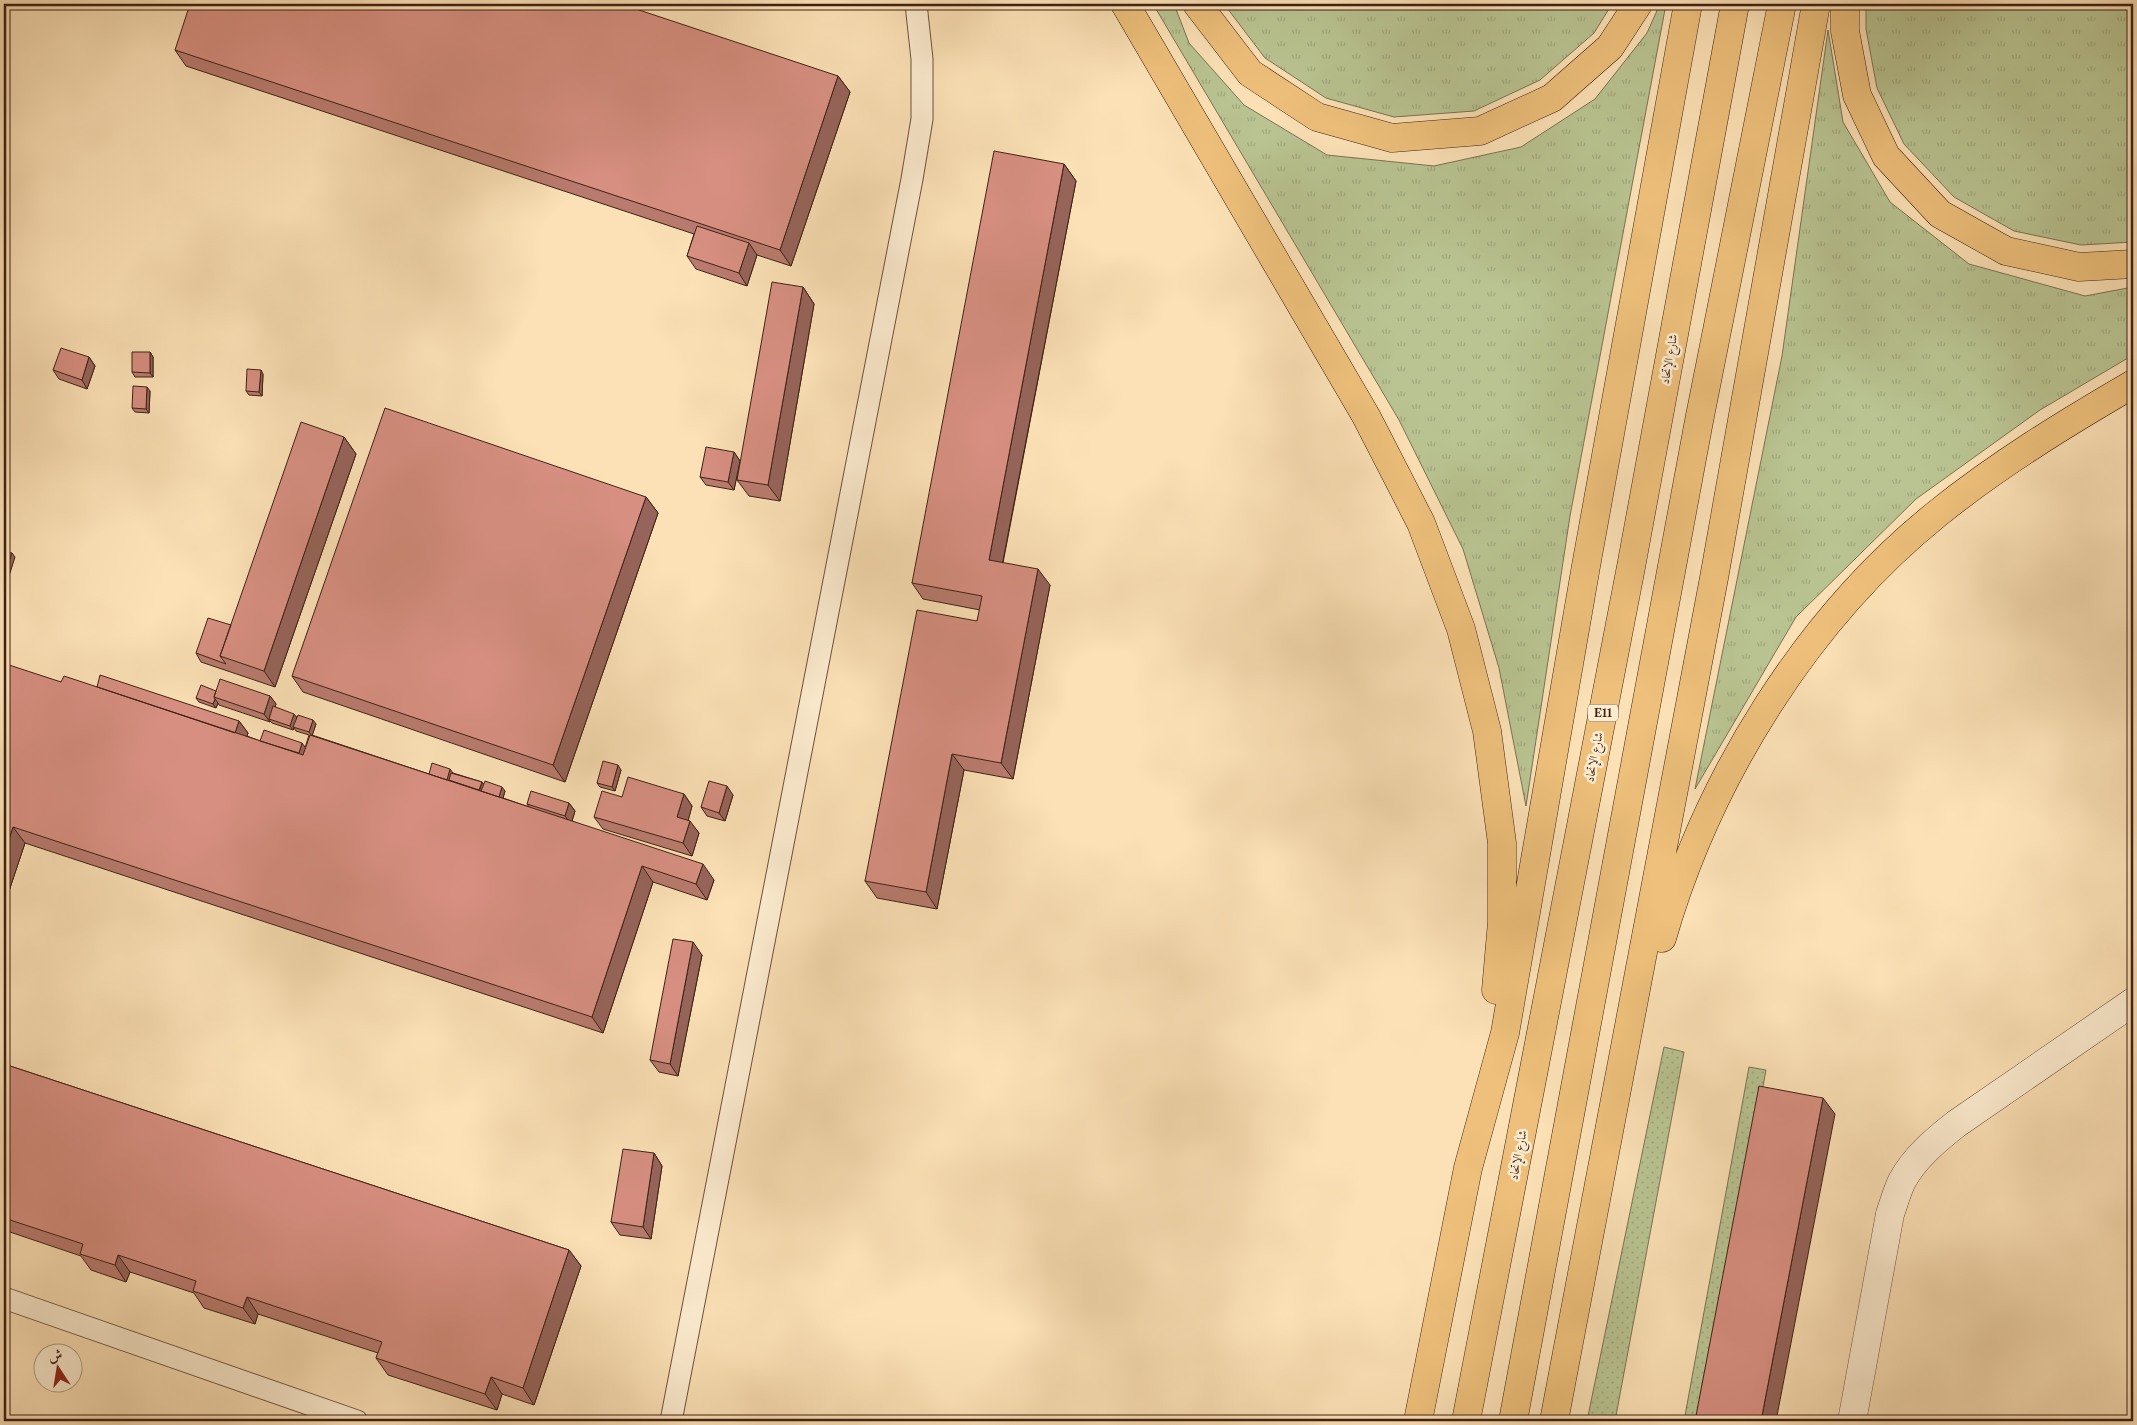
<svg xmlns="http://www.w3.org/2000/svg" width="2137" height="1425" viewBox="0 0 2137 1425" font-family="'Libre Caslon Text',Amiri,serif">
<style>
.grass{fill:url(#grass-tufts);stroke:#7c7253}
.park{fill:url(#park-dots);stroke:#7c7253}
.lines{fill:none;stroke-linecap:round;stroke-linejoin:round}
.minor-casing{stroke:#6e513c;stroke-width:23}
.tertiary-casing{stroke:#6e513c;stroke-width:29}
.primary-casing{stroke:#3e2114;stroke-width:29}
.trunk-casing{stroke:#3e2114;stroke-width:29}
.minor{stroke:#fdecd0;stroke-width:21}
.tertiary{stroke:#fdecd0;stroke-width:28}
.primary{stroke:#eec07b;stroke-width:28}
.trunk{stroke:#eec07b;stroke-width:28}
.wall{fill:#b97b6f;stroke:#3e2114}
.shaded-wall{fill:#96645a;stroke:#3e2114}
.building{fill:#d78f81;stroke:#3e2114}
.labels{text-anchor:middle;stroke-width:5;stroke-linejoin:round;paint-order:stroke}
.shield{fill:#fdecd0;stroke:#775e4c;stroke-width:1}
.shield-label{font-size:11px;font-weight:bold;fill:#3e2114}
.street-label{font-size:12px;fill:#3e2114;stroke:#fdecd0}
</style>
<defs>
<pattern id="grass-tufts" width="24" height="20" patternUnits="userSpaceOnUse" patternTransform="scale(1.25)"><rect width="24" height="20" fill="#b9c492"/><path d="M3 7l-1-3M5 7V3M7 7l1-3M15 17l-1-3M17 17v-4M19 17l1-3" fill="none" stroke="#a0a87d"/></pattern>
<pattern id="park-dots" width="8" height="8" patternUnits="userSpaceOnUse" patternTransform="scale(1.25)"><rect width="8" height="8" fill="#b9c492"/><path d="M2 2h.1M6 6h.1" fill="none" stroke="#a0a87d" stroke-width="1.8" stroke-linecap="round"/></pattern>
</defs>
<rect width="100%" height="100%" fill="#fce1b6"/>
<filter id="stains"><feTurbulence type="fractalNoise" baseFrequency=".004" numOctaves="4"/><feColorMatrix values="0 0 0 0 .2 0 0 0 0 .09 0 0 0 0 .02 0 0 0 .5 -.17"/></filter>
<radialGradient id="worn" r=".72"><stop offset=".6" stop-color="#630" stop-opacity="0"/><stop offset="1" stop-color="#630" stop-opacity=".3"/></radialGradient>
<!-- grass -->
<path class="grass" d="M 1153,4 L 1174,4 L 1189,43 L 1244,105 L 1327,155 L 1434,166 L 1521,147 L 1595,99 L 1647,33 L 1660,4 L 1666,4 L 1570,516 L 1526,806 L 1499,668 L 1463,549 L 1399,420 Z
M 1224,4 L 1612,4 L 1594,33 L 1540,80 L 1474,111 L 1394,117 L 1326,98 L 1265,58 Z
M 1866,4 L 2133,4 L 2133,242 L 2081,245 L 2014,231 L 1954,197 L 1904,144 L 1877,88 L 1866,29 Z
M 1828,30 L 1843,122 L 1890,202 L 1969,264 L 2085,296 L 2133,287 L 2133,355 L 2040,410 L 1916,499 L 1796,617 L 1695,789 L 1782,356 Z"/>
<!-- park -->
<path class="park" d="M 1664,1047 L 1684,1052 L 1615,1421 L 1587,1421 Z
M 1749,1067 L 1766,1070 L 1702,1421 L 1684,1421 Z"/>
<g class="lines">
<!-- minor casing -->
<g class="minor-casing">
<path id="minor" d="M 4,1298 L 357,1421
M 671,1421 L 912,179 L 922,119 L 922,59 L 916,4"/>
</g>
<!-- tertiary casing -->
<g class="tertiary-casing">
<path id="tertiary" d="M 1852,1421 L 1890,1214 C 1894,1203 1897,1191 1902,1181 C 1915,1157 1936,1140 1956,1124 L 2133,1002"/>
</g>
<!-- primary casing -->
<g class="primary-casing">
<path id="primary" d="M 1125,4 L 1366,416 L 1421,523 L 1461,629 L 1487,731 L 1502,843 L 1502,922 L 1496,990
M 1197,4 L 1250,73 L 1317,117 L 1392,138 L 1480,131 L 1552,98 L 1610,47 L 1638,4
M 1845,4 L 1845,31 L 1857,95 L 1886,156 L 1940,214 L 2006,251 L 2079,267 L 2133,264
M 1662,938 C 1708,778 1807,618 1938,513 C 1999,464 2066,423 2133,384
M 1418,1421 L 1468,1168 L 1505,1033 L 1586,566 L 1688,4
M 1554,1421 L 1714,578 L 1816,4"/>
</g>
<!-- trunk casing -->
<g class="trunk-casing">
<path id="trunk" d="M 1466,1421 L 1631,567 L 1735,4
M 1513,1421 L 1699,421 L 1782,4"/>
</g>
<!-- minor -->
<use href="#minor" class="minor"/>
<!-- tertiary -->
<use href="#tertiary" class="tertiary"/>
<!-- primary -->
<use href="#primary" class="primary"/>
<!-- trunk -->
<use href="#trunk" class="trunk"/>
</g>
<!-- wall -->
<path class="wall" d="M 175,50 L 838,76 L 850,92 L 791,266 L 757,255 L 747,286 L 696,269 L 687,256 L 694,234 L 186,66 Z
M 1064,164 L 1076,181 L 1003,563 L 1050,585 L 1013,779 L 964,770 L 937,909 L 877,898 L 865,881 L 977,621 L 980,610 L 923,599 L 912,583 Z
M 803,287 L 814,304 L 780,501 L 749,496 L 737,480 Z
M 150,352 L 153,357 L 153,377 L 135,377 L 132,372 Z
M 89,357 L 95,366 L 87,389 L 59,379 L 53,370 Z
M 263,374 L 262,396 L 249,395 L 246,391 Z
M 150,391 L 149,413 L 135,412 L 132,408 Z
M 344,437 L 356,454 L 275,687 L 201,662 L 196,653 L 231,625 Z
M 734,452 L 740,461 L 734,490 L 706,485 L 700,477 Z
M 646,497 L 658,513 L 565,782 L 303,692 L 292,676 Z
M 4,670 L 61,682 L 97,687 L 239,721 L 248,733 L 247,736 L 260,741 L 305,748 L 309,735 L 296,731 L 294,728 L 293,730 L 272,723 L 270,721 L 270,722 L 219,705 L 218,703 L 216,708 L 199,702 L 196,698 L 216,691 L 270,696 L 276,704 L 275,707 L 297,717 L 316,724 L 312,735 L 429,774 L 453,773 L 482,782 L 484,785 L 505,791 L 503,798 L 529,807 L 527,804 L 569,803 L 575,811 L 572,821 L 714,880 L 707,900 L 653,882 L 603,1033 L 25,843 L 4,906 Z
M 621,770 L 615,791 L 600,787 L 597,783 Z
M 684,794 L 692,806 L 688,820 L 699,833 L 692,856 L 603,829 L 594,817 L 622,797 Z
M 733,795 L 725,821 L 707,816 L 701,807 Z
M 702,955 L 678,1076 L 659,1072 L 650,1060 Z
M 4,1064 L 569,1250 L 581,1266 L 534,1405 L 502,1394 L 497,1410 L 388,1375 L 376,1358 L 378,1353 L 258,1314 L 255,1324 L 204,1308 L 194,1293 L 130,1272 L 126,1282 L 91,1270 L 81,1256 L 4,1230 Z
M 654,1153 L 662,1166 L 651,1239 L 620,1235 L 611,1222 Z"/>
<!-- shaded-wall -->
<path class="shaded-wall" d="M 838,76 L 850,92 L 791,266 L 780,250 Z
M 1064,164 L 1076,181 L 1000,576 L 989,560 Z
M 749,243 L 757,255 L 747,286 L 739,273 Z
M 803,287 L 814,304 L 780,501 L 768,485 Z
M 150,352 L 153,357 L 153,377 L 150,373 Z
M 89,357 L 95,366 L 87,389 L 82,380 Z
M 261,370 L 263,374 L 262,396 L 259,392 Z
M 147,387 L 150,391 L 149,413 L 146,409 Z
M 344,437 L 356,454 L 275,687 L 264,671 Z
M 734,452 L 740,461 L 734,490 L 728,482 Z
M 646,497 L 658,513 L 565,782 L 553,765 Z
M 12,553 L 15,557 L 4,592 L 4,565 L 5,560 Z
M 1038,569 L 1050,585 L 1013,779 L 1001,763 Z
M 270,696 L 276,704 L 271,719 L 269,719 L 270,721 L 270,722 L 264,714 Z
M 215,699 L 218,703 L 216,708 L 213,704 Z
M 294,714 L 297,718 L 293,730 L 290,726 Z
M 313,720 L 316,724 L 312,736 L 309,732 Z
M 239,721 L 248,733 L 243,748 L 234,735 Z
M 302,743 L 308,751 L 297,759 Z
M 952,754 L 964,770 L 937,909 L 926,892 Z
M 618,765 L 621,770 L 615,791 L 612,787 Z
M 450,769 L 453,773 L 450,783 L 446,781 Z
M 482,782 L 485,787 L 481,791 L 479,792 Z
M 727,786 L 733,795 L 725,821 L 719,813 Z
M 502,787 L 505,791 L 502,801 L 499,797 Z
M 684,794 L 692,806 L 686,829 L 677,817 Z
M 569,803 L 575,811 L 571,824 L 565,816 Z
M 690,821 L 699,833 L 692,856 L 683,843 Z
M 13,827 L 25,843 L 4,906 L 4,855 Z
M 703,864 L 714,880 L 707,900 L 696,884 Z
M 642,866 L 653,882 L 603,1033 L 592,1017 Z
M 693,942 L 702,955 L 678,1076 L 670,1064 Z
M 1823,1098 L 1835,1114 L 1776,1421 L 1761,1421 Z
M 654,1153 L 662,1166 L 651,1239 L 643,1227 Z
M 569,1250 L 581,1266 L 534,1405 L 523,1388 Z
M 118,1255 L 130,1272 L 126,1282 L 115,1265 Z
M 247,1297 L 258,1314 L 255,1324 L 243,1308 Z
M 491,1377 L 502,1394 L 497,1410 L 485,1394 Z"/>
<!-- building -->
<path class="building" d="M 190,4 L 621,4 L 838,76 L 780,250 L 175,50 Z
M 994,151 L 1064,164 L 989,560 L 1038,569 L 1001,763 L 952,754 L 926,892 L 865,881 L 917,610 L 977,621 L 982,596 L 912,583 Z
M 697,226 L 749,243 L 739,273 L 687,256 Z
M 772,282 L 803,287 L 768,485 L 737,480 Z
M 61,348 L 89,357 L 82,380 L 53,370 Z
M 132,352 L 150,352 L 150,373 L 132,372 Z
M 247,369 L 261,370 L 259,392 L 246,391 Z
M 133,386 L 147,387 L 146,409 L 132,408 Z
M 385,408 L 646,497 L 553,765 L 292,676 Z
M 301,422 L 344,437 L 264,671 L 220,656 Z
M 706,447 L 734,452 L 728,482 L 700,477 Z
M 4,551 L 12,553 L 8,564 L 5,560 L 4,559 Z
M 208,618 L 231,625 L 220,656 L 226,664 L 196,653 Z
M 6,664 L 61,682 L 64,676 L 303,755 L 310,735 L 703,864 L 696,884 L 642,866 L 592,1017 L 13,827 L 4,855 L 4,670 Z
M 100,675 L 239,721 L 235,733 L 97,687 Z
M 220,679 L 270,696 L 264,714 L 214,697 Z
M 201,685 L 216,691 L 214,697 L 215,699 L 213,704 L 196,698 Z
M 273,706 L 294,714 L 290,726 L 269,719 Z
M 298,715 L 313,720 L 309,732 L 293,727 Z
M 264,730 L 302,743 L 299,753 L 260,741 Z
M 603,761 L 618,765 L 612,787 L 597,783 Z
M 432,763 L 450,769 L 447,780 L 429,774 Z
M 451,773 L 482,782 L 479,790 L 449,780 Z
M 628,777 L 684,794 L 677,817 L 690,821 L 683,843 L 594,817 L 602,791 L 622,797 Z
M 485,781 L 502,787 L 499,797 L 481,791 Z
M 709,781 L 727,786 L 719,813 L 701,807 Z
M 531,791 L 569,803 L 565,816 L 527,804 Z
M 673,939 L 693,942 L 670,1064 L 650,1060 Z
M 4,1064 L 569,1250 L 523,1388 L 491,1377 L 485,1394 L 376,1358 L 382,1342 L 247,1297 L 243,1308 L 193,1291 L 196,1281 L 118,1255 L 115,1265 L 80,1254 L 83,1244 L 4,1218 Z
M 1759,1086 L 1823,1098 L 1761,1421 L 1695,1421 Z
M 623,1149 L 654,1153 L 643,1227 L 611,1222 Z"/>
<g class="labels">
<!-- shield labels -->
<rect class="shield" x="1588" y="704.5" width="30" height="17" rx="4"/>
<g class="shield-label">
<text x="1603" y="717">E11</text>
</g>
<!-- street labels -->
<g class="street-label">
<text transform="translate(1669 359) rotate(-80)" y="4">شارع الإتحاد</text>
<text transform="translate(1594 757) rotate(-79)" y="4">شارع الإتحاد</text>
<text transform="translate(1518 1155) rotate(-79)" y="4">شارع الإتحاد</text>
</g>
</g>
<!-- margin -->
<rect width="2137" height="1425" fill="none" stroke="#fce1b6" stroke-width="20"/>
<rect x="5" y="5" width="2127" height="1415" fill="none" stroke="#3e2114" stroke-width="2.5"/>
<rect x="10" y="10" width="2117" height="1405" fill="none" stroke="#3e2114"/>
<!-- north arrow -->
<g transform="translate(58 1368) rotate(348)"><circle r="24" fill="#fdecd0" stroke="#b19b85"/>
<path d="M0-4L9 19L0 12L-9 19Z" fill="#8f2418"/>
<text y="-8" font-size="14" font-weight="bold" text-anchor="middle" fill="#3e2114">ش</text>
</g>
<rect width="100%" height="100%" filter="url(#stains)"/>
<rect width="100%" height="100%" fill="url(#worn)"/>
</svg>
